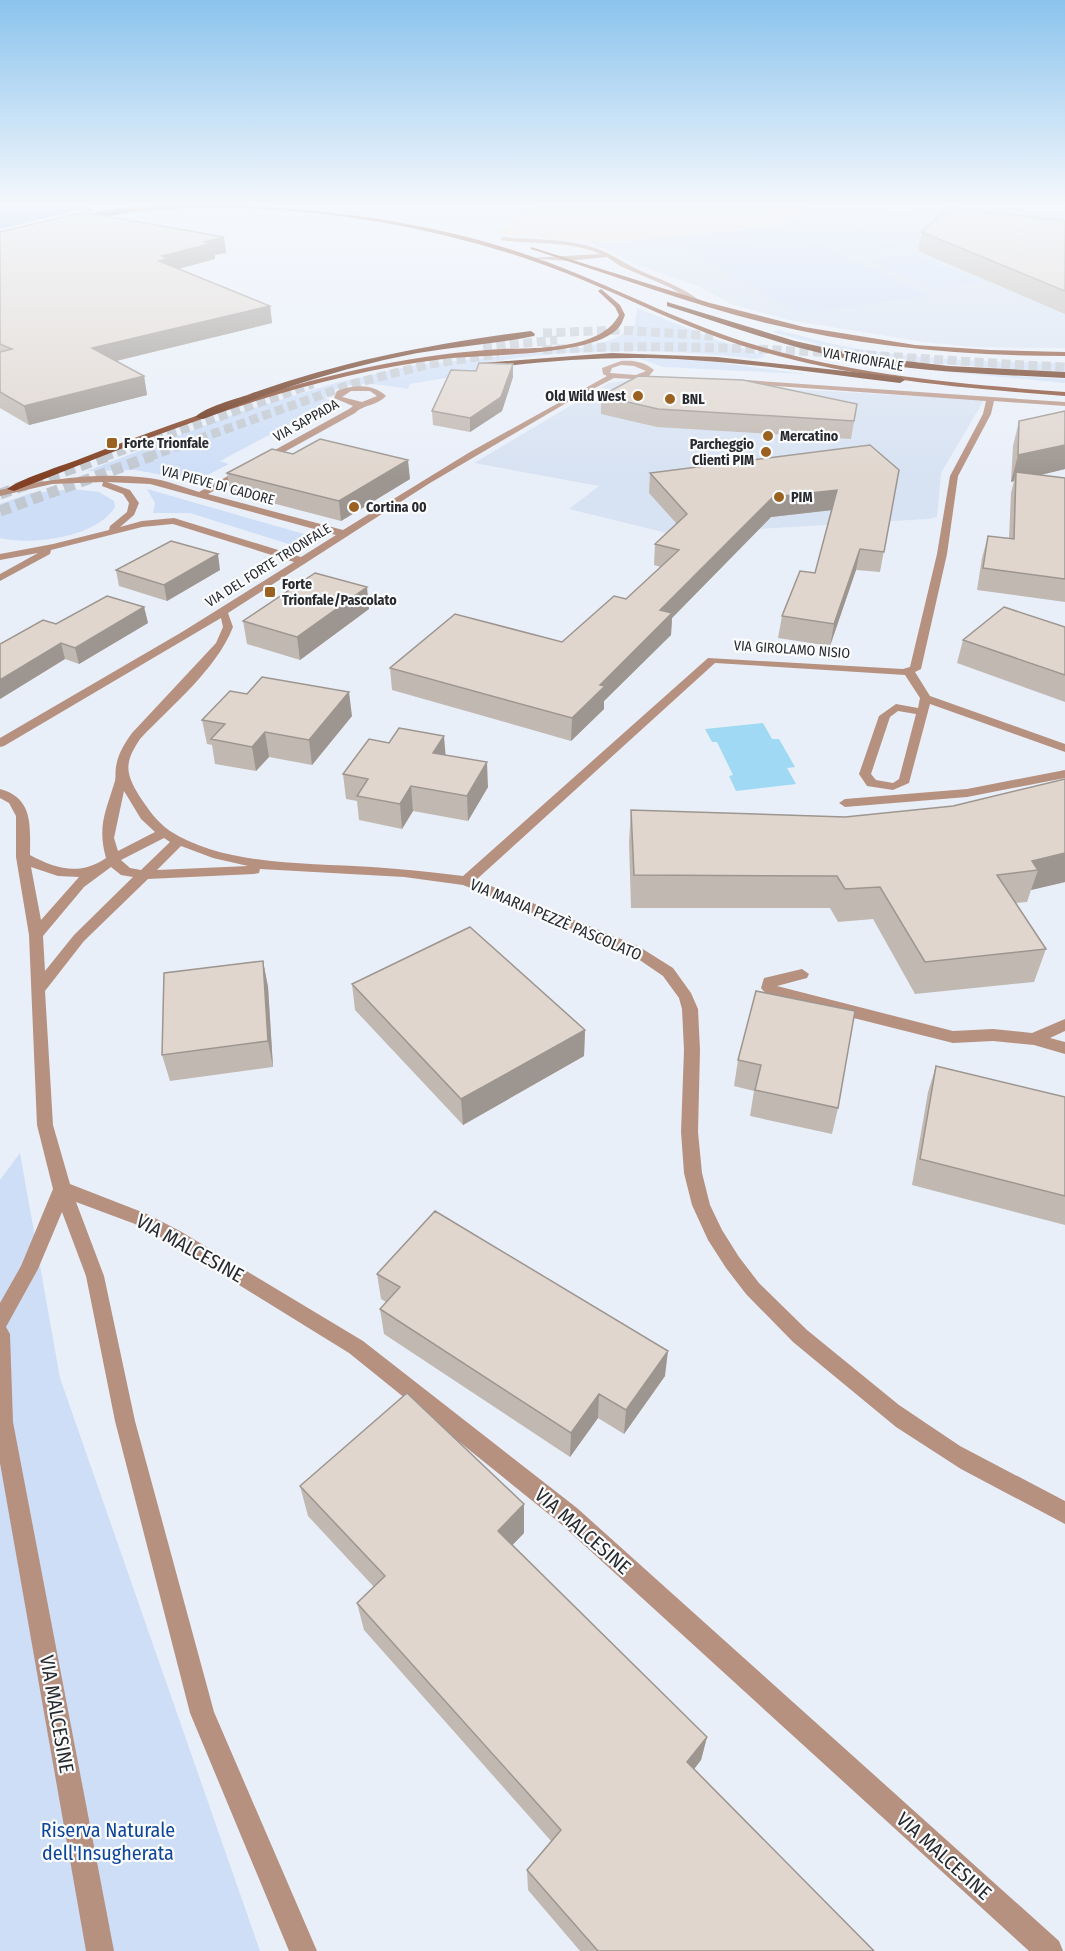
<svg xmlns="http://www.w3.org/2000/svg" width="1065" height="1951" viewBox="0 0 1065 1951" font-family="'Fira Sans Condensed',sans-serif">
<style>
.built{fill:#d7e2f2}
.medical{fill:#f6e0d2}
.green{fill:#cedef7}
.forest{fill:#92b7f2}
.water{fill:#9fd9f4}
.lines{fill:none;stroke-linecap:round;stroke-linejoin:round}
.highway-tunnel-far1{stroke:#c2c8d0;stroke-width:9;stroke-dasharray:9 4.5;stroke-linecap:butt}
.highway-tunnel{stroke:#c2c8d0;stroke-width:11;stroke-dasharray:11 6;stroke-linecap:butt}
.minor{fill:#b79180;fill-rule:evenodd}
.major{fill:#824124;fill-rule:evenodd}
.highway{fill:#652b0e;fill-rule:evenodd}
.wall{fill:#c1b8b1}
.shaded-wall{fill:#9d9690}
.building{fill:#e0d6ce;stroke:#9d9690;stroke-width:1.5}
.poi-dot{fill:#9b6120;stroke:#fbfcfe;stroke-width:2}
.labels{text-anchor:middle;stroke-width:4.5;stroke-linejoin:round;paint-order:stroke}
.far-street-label{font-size:14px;fill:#282a2e;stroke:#fbfcfe}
.far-poi-label{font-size:14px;font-weight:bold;fill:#282a2e;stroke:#fbfcfe;text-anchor:start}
.street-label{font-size:16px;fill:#282a2e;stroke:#fbfcfe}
.near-street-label{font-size:20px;fill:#282a2e;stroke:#fbfcfe}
.near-park-label{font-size:20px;fill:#0d4598;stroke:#fbfcfe}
</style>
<rect width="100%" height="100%" fill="#e9eff9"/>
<!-- built -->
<path class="built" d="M 817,203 L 1065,203 L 1065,348 L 973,347 L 924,342 L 789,320 L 731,304 L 698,286 L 632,263 L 611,251 L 586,242 L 753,229 L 785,224 Z
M 630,380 L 984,400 L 941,473 L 937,517 L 928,519 L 671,534 L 569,509 L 599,486 L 474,463 L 609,383 Z"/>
<!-- medical -->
<path class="medical" d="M 537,203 L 823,203 L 784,224 L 623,241 L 585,242 L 497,233 Z"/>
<!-- green -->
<path class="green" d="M 900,203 L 940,203 L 953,206 L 900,218 L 868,210 Z
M 1058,203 L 1065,203 L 1065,227 L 1014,214 Z
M 861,231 L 899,248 L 853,254 L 817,236 Z
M 798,234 L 929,296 L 801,313 L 681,248 Z
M 917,254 L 982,282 L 931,289 L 867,260 Z
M 637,308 L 717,340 L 766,356 L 756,359 C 665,348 570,347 479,364 L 487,371 L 410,384 L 408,389 C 381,385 350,378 326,395 L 326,399 L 336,403 L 341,408 L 324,416 L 309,414 L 220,461 L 229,464 L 196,481 L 135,470 L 87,471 L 243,411 L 339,382 L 416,365 L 582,348 L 611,340 L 623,334 L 635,324 Z
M 778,330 C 803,336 828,344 854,348 C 923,360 995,362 1065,363 L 1065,373 L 908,361 L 815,346 L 817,344 L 773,332 Z
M 638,358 L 699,360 L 805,374 L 663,367 Z
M 938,371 L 1065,379 L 1065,383 Z
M 73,489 L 99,492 L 114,501 L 115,507 C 98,537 31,546 0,538 L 0,504 L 31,493 Z
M 147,489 L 311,536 L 295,546 L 190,513 L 153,513 L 155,503 Z
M 20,1153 L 60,1378 L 260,1951 L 0,1951 L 0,1180 Z"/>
<!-- forest -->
<path class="forest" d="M 0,203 L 106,203 L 0,229 Z"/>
<!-- water -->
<path class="water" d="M 763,723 L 772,739 L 779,739 L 795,767 L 787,768 L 796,784 L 736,791 L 729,776 L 733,775 L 717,742 L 712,742 L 705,729 Z"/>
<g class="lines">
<!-- highway-tunnel-far1 -->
<path class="highway-tunnel-far1" d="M 543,333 L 620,330 L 713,336
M 483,347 L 557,340
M 543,350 C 718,339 891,359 1065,367
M 104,457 L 313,384
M 148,457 L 352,384 L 430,364 L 498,354"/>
<!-- highway-tunnel -->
<path class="highway-tunnel" d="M 0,494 L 108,456
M 0,511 L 152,456"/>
<!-- minor -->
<path class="minor" d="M 79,203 L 85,203 L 93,211 L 88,212 Z
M 502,237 C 533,240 569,238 598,249 C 614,255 627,265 643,272 C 662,280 684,288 700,301 L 695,302 L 669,287 L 620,266 L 607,257 L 566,261 L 529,258 L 600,254 C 569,240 533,245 500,240 Z
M 621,361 C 633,360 645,362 654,370 L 649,376 L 657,378 L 653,380 L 614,378 L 568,402 L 430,483 L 228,613 L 233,627 C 216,670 172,705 140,739 C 124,763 125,773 140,797 C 148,809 157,822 170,831 C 224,866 309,863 372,867 C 402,869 432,872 463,876 L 708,658 L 903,669 L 910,667 L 937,554 L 950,476 L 983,414 L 986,401 L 734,383 L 730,381 L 731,379 L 1065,402 L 1065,406 L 994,401 L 991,414 L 958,476 L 947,554 L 921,669 L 915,672 L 930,696 L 1065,744 L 1065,752 L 930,704 L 909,783 L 893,790 L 867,786 L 859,774 L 879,716 L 896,704 L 918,708 L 920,698 L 905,675 L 715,663 L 476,880 L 638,946 L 673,968 L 691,993 L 698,1009 L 700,1050 L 698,1132 L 702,1173 L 710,1205 L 722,1230 L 739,1257 L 759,1283 L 807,1330 L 899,1405 L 960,1446 L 1065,1501 L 1065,1524 L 961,1469 L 896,1427 L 793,1342 L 746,1294 L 726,1268 L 708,1240 L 692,1205 L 684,1173 L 681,1132 L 684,1050 L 682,1009 L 679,998 L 663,976 L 628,952 L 463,885 L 404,877 L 260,869 L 259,873 L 254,874 L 148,879 L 84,941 L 45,991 L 53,1125 L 70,1184 L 147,1214 L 180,1231 L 363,1341 L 577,1508 L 1059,1941 L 1063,1951 L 1029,1951 L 561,1524 L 349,1353 L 168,1241 L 135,1224 L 76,1202 L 104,1276 L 135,1421 L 214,1712 L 317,1951 L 289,1951 L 190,1713 L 115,1421 L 86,1276 L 62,1212 L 38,1269 L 6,1327 L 10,1334 L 13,1422 L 114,1951 L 86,1951 L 0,1463 L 0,1303 L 21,1266 L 53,1189 L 37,1125 L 29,935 L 16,857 L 16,816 L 9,803 L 0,798 L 0,789 C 34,798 30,827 30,855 C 56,869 80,876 106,858 C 97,826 106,811 115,781 C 116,776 115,772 116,767 C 118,754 124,744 132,733 L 216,643 L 223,627 L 221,618 L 4,746 L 0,747 L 0,738 L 182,632 L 294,562 L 173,524 L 142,527 L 51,550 L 50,554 L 0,581 L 0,574 L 38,553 L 0,560 L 0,554 L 53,544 L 109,530 L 110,526 L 127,512 L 129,503 L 123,494 L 102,486 L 103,482 L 52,484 L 0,496 L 0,490 C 50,479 98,472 149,478 C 166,480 183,487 199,492 L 349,409 L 353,406 L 334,398 L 337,391 C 354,385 372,383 386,396 C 377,406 364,404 355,413 L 208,494 L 343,530 L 470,452 L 607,376 L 603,374 L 602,368 ZM 621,365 L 634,366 L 646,371 L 636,375 L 610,373 L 612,368 ZM 351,391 L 370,391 L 377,396 L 362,402 L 342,397 ZM 107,482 L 150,484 L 336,535 L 301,557 L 174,518 L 142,521 L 120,527 L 134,515 L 139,503 L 130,490 ZM 898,711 L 916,714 L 899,779 L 893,783 L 876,780 L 871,774 L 890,717 ZM 124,791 L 141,819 L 155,832 L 118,851 L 114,838 ZM 164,838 L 170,842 L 141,870 L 130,868 L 121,860 ZM 181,846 L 213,858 L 248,866 L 157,870 ZM 31,867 L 58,876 L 79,877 L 41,920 ZM 111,867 L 121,875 L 133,877 L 74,935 L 45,971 L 43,936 L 84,887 Z
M 1065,770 L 1065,778 L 967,797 L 845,807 L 839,803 L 845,799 L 967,789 Z
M 802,969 L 809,974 L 807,978 L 777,986 L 953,1031 L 993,1029 L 1032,1033 L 1065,1019 L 1065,1031 L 1050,1038 L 1065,1042 L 1065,1054 L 1034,1045 L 993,1041 L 953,1043 L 774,998 L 769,997 L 761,988 L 764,978 Z"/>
<!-- major -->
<path class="major" d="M 223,205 C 329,209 436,222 536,258 C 610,284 680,323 755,345 C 856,376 961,384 1065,392 L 1065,396 C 960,388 855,379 753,349 C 685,329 622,294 555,269 C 415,216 227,190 79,221 L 76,219 C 108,204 187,205 223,205 Z
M 531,247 L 710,303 L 804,327 L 915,345 L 990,350 L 1065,352 L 1065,356 C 964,356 864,347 766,323 C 686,303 609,274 531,249 Z
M 601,289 L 620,305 L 625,315 C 623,319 622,324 619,327 C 596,357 481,354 443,359 C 294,377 153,436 14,491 L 7,489 C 21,478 71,463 90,455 C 223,404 360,357 502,349 C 537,348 601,350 619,315 L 615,307 L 598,291 Z"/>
<!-- highway -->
<path class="highway" d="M 667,302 L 795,341 L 862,356 L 949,366 L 1065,372 L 1065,378 C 988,374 909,372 833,356 C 777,344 722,323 667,306 Z
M 531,331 L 535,334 L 534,336 C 491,345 446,347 403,356 C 334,370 268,393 203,419 L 195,417 C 208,406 233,400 250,394 C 341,361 435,343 531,331 Z
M 612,353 L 717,357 L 900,377 L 905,380 L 900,383 C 830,375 761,364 691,360 C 621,355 551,360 481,369 L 477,366 L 481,363 Z"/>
</g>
<!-- wall -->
<path class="wall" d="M 1065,221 L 1065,314 L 918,251 L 922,232 Z
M 0,232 L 224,237 L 226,253 L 215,255 L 215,259 L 178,269 L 270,306 L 272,323 L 116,361 L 144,376 L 147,395 L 29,425 L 0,408 Z
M 513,364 L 513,377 L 502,411 L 470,432 L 433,425 L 432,411 L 476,371 Z
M 601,396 L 857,404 L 851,439 L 657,427 L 601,414 Z
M 1065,411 L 1065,469 L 1040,475 L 1065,478 L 1065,602 L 977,590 L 982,558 L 988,536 L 1009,538 L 1011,493 L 1014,481 L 1011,482 L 1013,446 L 1019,421 Z
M 293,454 L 410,479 L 341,521 L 230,492 L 227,473 Z
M 899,470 L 880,572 L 856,570 L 830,646 L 778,638 L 782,616 L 815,573 L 831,510 L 771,517 L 672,618 L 671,635 L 604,701 L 604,709 L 571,741 L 392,690 L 390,668 L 562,642 L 626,599 L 661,567 L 654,565 L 655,544 L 677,524 L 649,493 L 650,473 Z
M 116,570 L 220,570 L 167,601 L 119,586 Z
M 144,607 L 148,623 L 79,664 L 65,659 L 0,699 L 0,644 L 56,624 Z
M 369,609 L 300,660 L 247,644 L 243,621 Z
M 1065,627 L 1065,702 L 957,663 L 963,640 Z
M 352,716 L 312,765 L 269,757 L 256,771 L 215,764 L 212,745 L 207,744 L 202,720 Z
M 445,755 L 488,787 L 468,821 L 413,811 L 402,829 L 359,820 L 357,801 L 346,799 L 343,774 Z
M 1065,779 L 1065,882 L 1031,890 L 1027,902 L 1016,903 L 1046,949 L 1034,982 L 915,994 L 873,919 L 838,922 L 830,908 L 631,908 L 629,842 L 631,810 L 845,817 L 953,806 Z
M 263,961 L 268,987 L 273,1067 L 170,1081 L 162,1055 Z
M 352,984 L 585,1030 L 584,1056 L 463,1125 L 355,1010 Z
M 756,991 L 838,1108 L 832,1134 L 750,1116 L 754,1091 L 734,1086 L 738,1060 Z
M 936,1066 L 1065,1097 L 1065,1225 L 912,1185 L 928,1092 Z
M 377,1274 L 665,1376 L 624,1434 L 598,1418 L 570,1457 L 384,1334 L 380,1309 L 386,1302 L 381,1299 Z
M 300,1486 L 524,1533 L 512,1545 L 707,1737 L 701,1760 L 694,1769 L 874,1951 L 580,1951 L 528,1890 L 527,1870 L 551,1841 L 364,1630 L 357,1603 L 374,1587 L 308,1516 Z"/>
<!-- shaded-wall -->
<path class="shaded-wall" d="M 224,237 L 226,253 L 215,255 L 215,259 L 170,271 L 159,261 L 162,256 L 204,242 Z
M 270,306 L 272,323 L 95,366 L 92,348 Z
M 513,364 L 513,377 L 502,411 L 470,432 L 470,418 Z
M 144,376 L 147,395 L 29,425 L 24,406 Z
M 1065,445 L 1065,469 L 1016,481 L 1016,472 L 1014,481 L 1011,482 L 1018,455 Z
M 408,460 L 410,479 L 341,521 L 339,501 Z
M 837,490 L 833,510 L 771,517 L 672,618 L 671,635 L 604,701 L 604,709 L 571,741 L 572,718 L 660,610 L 773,497 Z
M 860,549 L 856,570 L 830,646 L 834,624 Z
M 218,554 L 220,570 L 167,601 L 164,585 Z
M 367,587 L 369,609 L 300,660 L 297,637 Z
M 144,607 L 148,623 L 79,664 L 75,648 Z
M 61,643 L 65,659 L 0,699 L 0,680 Z
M 349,692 L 352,716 L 312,765 L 309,740 Z
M 265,732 L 269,757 L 256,771 L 252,747 Z
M 444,736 L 446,760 L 433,753 Z
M 487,762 L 488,787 L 468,821 L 467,796 Z
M 411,786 L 413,811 L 402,829 L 400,804 Z
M 1065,853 L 1065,882 L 1031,890 L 1038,870 L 1032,861 Z
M 263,961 L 268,987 L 273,1067 L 268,1041 Z
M 585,1030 L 584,1056 L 463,1125 L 461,1099 Z
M 668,1351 L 665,1376 L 624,1434 L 626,1410 Z
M 599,1394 L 598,1418 L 570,1457 L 571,1433 Z
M 524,1504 L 524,1533 L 499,1559 L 498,1531 Z
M 707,1737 L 701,1760 L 682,1785 L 687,1762 Z"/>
<!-- building -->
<path class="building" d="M 949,207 L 1065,221 L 1065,291 L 922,232 Z
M 83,212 L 224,237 L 204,242 L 213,243 L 162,256 L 168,259 L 159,261 L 270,306 L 92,348 L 144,376 L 24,406 L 0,392 L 0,352 L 12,349 L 0,344 L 0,232 Z
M 479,363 L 513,364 L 501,397 L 470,418 L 432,411 L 451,370 L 476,371 Z
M 638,376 L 743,380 L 857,404 L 854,421 L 658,409 L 601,396 Z
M 1065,411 L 1065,445 L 1018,455 L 1019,421 Z
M 320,439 L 408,460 L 339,501 L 227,473 L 272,449 L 293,454 Z
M 870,445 L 899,470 L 884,552 L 860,549 L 834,624 L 782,616 L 800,571 L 815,573 L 837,490 L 773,497 L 660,610 L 672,613 L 600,685 L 605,686 L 572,718 L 390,668 L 455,614 L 562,642 L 614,596 L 626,599 L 679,550 L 655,544 L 687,514 L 650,473 Z
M 1016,472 L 1065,478 L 1065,579 L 983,568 L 988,536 L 1014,539 Z
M 171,541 L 218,554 L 164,585 L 116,570 Z
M 315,573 L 367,587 L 297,637 L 243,621 Z
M 107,596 L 144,607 L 75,648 L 61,643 L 0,680 L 0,644 L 43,620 L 56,624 Z
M 1004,607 L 1065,627 L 1065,675 L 963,640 Z
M 262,677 L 349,692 L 309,740 L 265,732 L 252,747 L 211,739 L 225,724 L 202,720 L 230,691 L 247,694 Z
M 399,728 L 444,736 L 433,753 L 487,762 L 467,796 L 411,786 L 400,804 L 357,796 L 368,779 L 343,774 L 369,739 L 389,743 Z
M 1065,779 L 1065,853 L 1032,861 L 1038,870 L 997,875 L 1046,949 L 925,962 L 880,887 L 845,889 L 837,876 L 634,875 L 631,810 L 845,817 L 953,806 Z
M 470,927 L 585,1030 L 461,1099 L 352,984 Z
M 263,961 L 268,1041 L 162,1055 L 164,973 Z
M 756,991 L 855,1011 L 838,1108 L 755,1090 L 761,1065 L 738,1060 Z
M 936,1066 L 1065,1097 L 1065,1196 L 920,1159 Z
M 435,1211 L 668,1351 L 626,1410 L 599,1394 L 571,1433 L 380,1309 L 400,1287 L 377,1274 Z
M 407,1393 L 524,1504 L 498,1531 L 707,1737 L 687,1762 L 874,1951 L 598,1951 L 527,1870 L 561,1830 L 357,1603 L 385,1576 L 300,1486 Z"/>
<!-- sky -->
<linearGradient id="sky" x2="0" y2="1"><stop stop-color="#8bc3ed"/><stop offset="0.43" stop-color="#f5f8fc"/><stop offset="1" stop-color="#f5f8fc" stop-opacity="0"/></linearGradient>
<rect width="1065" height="476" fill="url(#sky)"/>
<!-- markers -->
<g class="poi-dot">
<circle cx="638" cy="396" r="6"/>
<circle cx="670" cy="399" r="6"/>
<circle cx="768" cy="436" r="6"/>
<rect x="106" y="437" width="12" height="12" rx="3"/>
<circle cx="766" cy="452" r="6"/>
<circle cx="779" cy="497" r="6"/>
<circle cx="354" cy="507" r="6"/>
<rect x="264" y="586" width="12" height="12" rx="3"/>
</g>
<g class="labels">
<!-- far-street labels -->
<g class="far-street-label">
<text transform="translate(863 359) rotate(10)" y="5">VIA TRIONFALE</text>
<text transform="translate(306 420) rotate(-29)" y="5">VIA SAPPADA</text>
<text transform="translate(218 485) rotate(15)" y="5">VIA PIEVE DI CADORE</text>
<text transform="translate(268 565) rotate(-32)" y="5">VIA DEL FORTE TRIONFALE</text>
<text transform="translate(792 649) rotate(4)" y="5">VIA GIROLAMO NISIO</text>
</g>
<!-- far-poi labels -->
<g class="far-poi-label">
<text x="626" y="401" text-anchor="end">Old Wild West</text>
<text x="682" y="404">BNL</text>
<text x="780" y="441">Mercatino</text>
<text x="124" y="448">Forte Trionfale</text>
<text x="754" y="449" text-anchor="end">Parcheggio<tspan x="754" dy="16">Clienti PIM</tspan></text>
<text x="791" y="502">PIM</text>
<text x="366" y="512">Cortina 00</text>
<text x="282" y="589">Forte<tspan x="282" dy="16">Trionfale/Pascolato</tspan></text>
</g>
<!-- street labels -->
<g class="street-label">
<text transform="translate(556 919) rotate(23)" y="6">VIA MARIA PEZZÈ PASCOLATO</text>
</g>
<!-- near-street labels -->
<g class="near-street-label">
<text transform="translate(190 1248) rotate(29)" y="7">VIA MALCESINE</text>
<text transform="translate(583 1531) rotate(41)" y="7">VIA MALCESINE</text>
<text transform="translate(57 1714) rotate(80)" y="7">VIA MALCESINE</text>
<text transform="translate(944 1856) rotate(42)" y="7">VIA MALCESINE</text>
</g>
<!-- near-park labels -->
<g class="near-park-label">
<text x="108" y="1837">Riserva Naturale<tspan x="108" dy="23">dell'Insugherata</tspan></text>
</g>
</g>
</svg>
